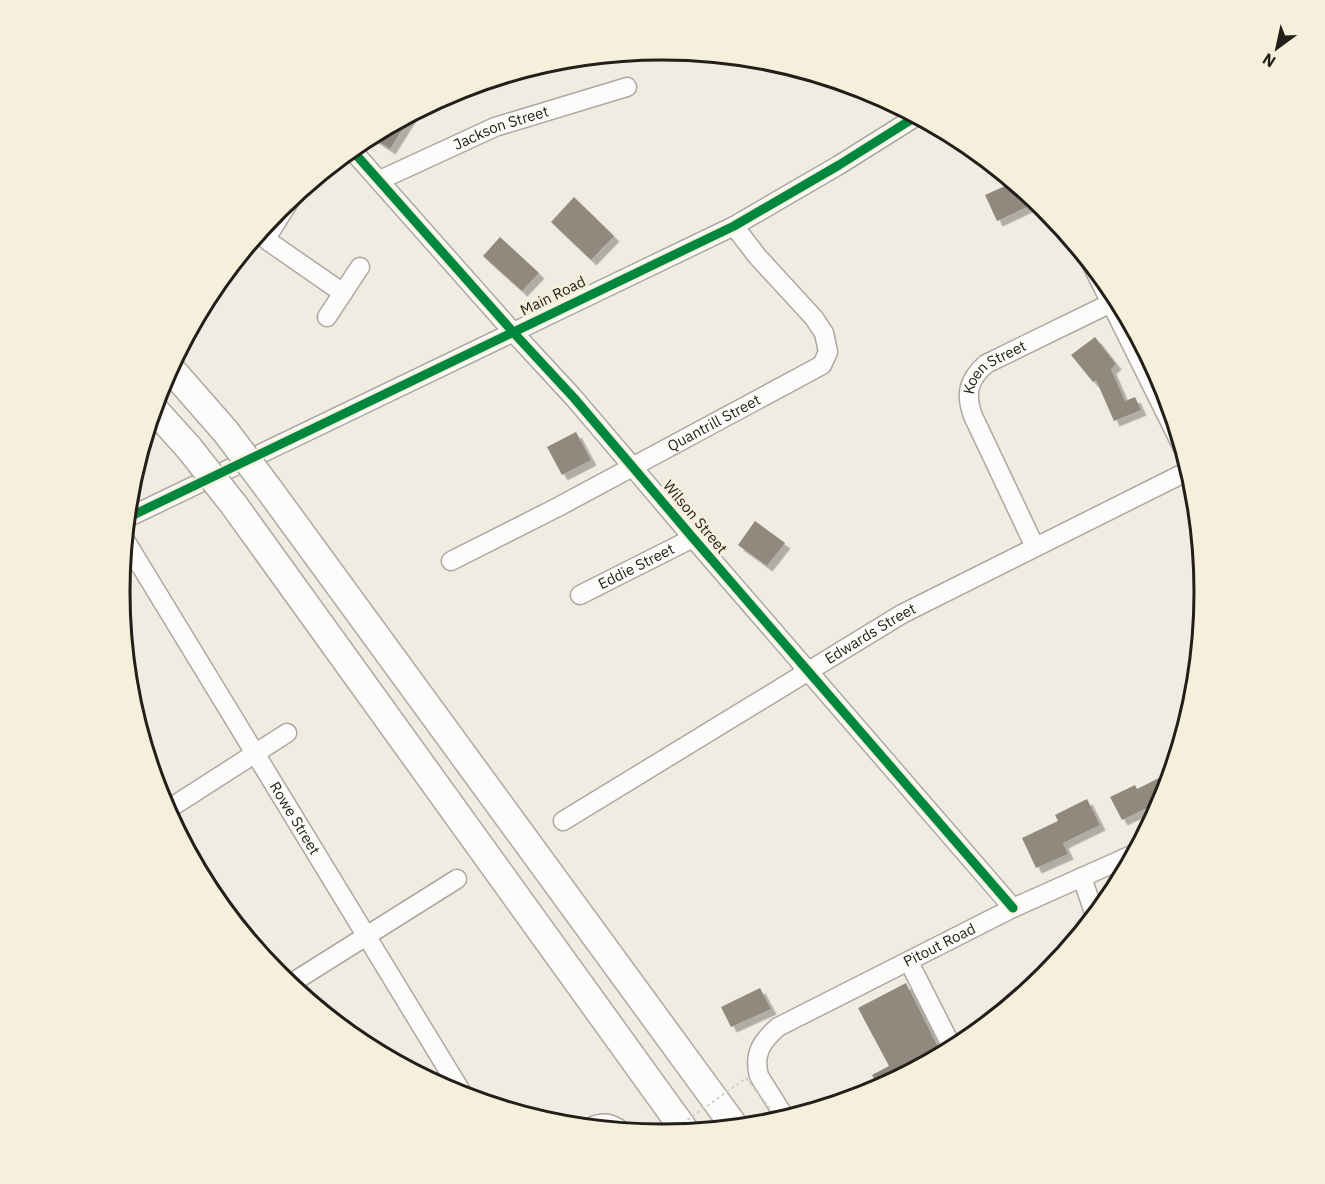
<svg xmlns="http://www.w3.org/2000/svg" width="1325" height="1184" viewBox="0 0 1325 1184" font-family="'IBM Plex Sans',sans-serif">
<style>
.building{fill:#92897e;filter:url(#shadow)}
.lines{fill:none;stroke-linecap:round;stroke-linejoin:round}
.minor-casing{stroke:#aca9a2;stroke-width:21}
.highway-casing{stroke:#aca9a2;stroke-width:30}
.minor{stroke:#fdfcfb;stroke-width:18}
.highway{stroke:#fdfcfb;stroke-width:27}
.highway-bridge-casing{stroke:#aca9a2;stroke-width:30;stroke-linecap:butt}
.path-bridge{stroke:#cececb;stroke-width:2;stroke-dasharray:3 3;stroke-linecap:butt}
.highway-bridge{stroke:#fdfcfb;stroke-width:27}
.cycleway-casing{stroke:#f5efdc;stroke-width:13}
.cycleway{stroke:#00873e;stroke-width:9}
.labels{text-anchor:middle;stroke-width:6;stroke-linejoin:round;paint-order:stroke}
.street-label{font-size:15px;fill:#221f18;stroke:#f5efdc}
.rim{fill:none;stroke:#221f18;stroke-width:3}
</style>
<defs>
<filter id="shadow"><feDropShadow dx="5.5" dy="5.5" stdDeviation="0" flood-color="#0004"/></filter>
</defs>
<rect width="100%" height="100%" fill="#efece2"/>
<!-- building -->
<path class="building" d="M 412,114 L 390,149 L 370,136 Z
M 1014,182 L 1021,188 L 1029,206 L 997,221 L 985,195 Z
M 574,197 L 614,236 L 591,260 L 551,222 Z
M 500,237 L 539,273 L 522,291 L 483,256 Z
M 1095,337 L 1116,364 L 1111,369 L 1125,401 L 1135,397 L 1141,410 L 1114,421 L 1096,380 L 1093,382 L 1071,355 Z
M 576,432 L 591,460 L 562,475 L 547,447 Z
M 755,521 L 785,543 L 767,566 L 738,545 Z
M 1163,776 L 1168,786 L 1164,800 L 1155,815 L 1151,806 L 1122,820 L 1110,797 L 1135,785 L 1137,789 Z
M 1087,799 L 1100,825 L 1063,843 L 1068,854 L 1036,868 L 1022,838 L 1058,821 L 1055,815 Z
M 906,983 L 942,1055 L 879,1088 L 872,1075 L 889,1066 L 858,1008 Z
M 760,988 L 771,1009 L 731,1027 L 721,1007 Z"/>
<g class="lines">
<!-- minor casing -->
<g class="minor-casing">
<g id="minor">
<path d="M 351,149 L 513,332 L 574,398 L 693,538 L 1013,908"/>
<path id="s1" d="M 380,180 L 495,127 L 627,87"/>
<path d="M 292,197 L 267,237 L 268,241 L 343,293"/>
<path d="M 1091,263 L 1183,448"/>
<path d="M 327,317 L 360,267"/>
<path d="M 127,518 L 734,226 L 839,165 L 917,116"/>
<path id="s2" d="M 125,540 L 464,1096"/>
<path id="s3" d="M 1035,547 L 973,416 C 965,394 968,380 986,364 L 1111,303"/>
<path id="s4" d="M 451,561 L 558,507 L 822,365 L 828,352 L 824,333 L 814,318 L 757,256 L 734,226"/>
<path id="s5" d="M 580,595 L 693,538"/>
<path d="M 167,810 L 287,733"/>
<path id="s6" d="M 563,821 L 902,614 L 1190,470"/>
<path d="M 1082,877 L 1095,916"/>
<path d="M 909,962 L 953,1049"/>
<path d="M 290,984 L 457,879"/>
<path id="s7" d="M 786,1119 L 759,1076 C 753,1054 762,1041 778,1027 L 1013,908 L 1134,854"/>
<path d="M 591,1127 C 603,1121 611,1123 622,1131"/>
</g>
</g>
<!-- highway casing -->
<g class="highway-casing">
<path id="highway" d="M 170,368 L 226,432
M 154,409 L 189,448
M 268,488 L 735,1127
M 234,505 L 686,1132"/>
</g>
<!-- minor -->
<use href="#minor" class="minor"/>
<!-- highway -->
<use href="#highway" class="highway"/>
<!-- highway-bridge casing -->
<g class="highway-bridge-casing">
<path id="highway-bridge" d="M 226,432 L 268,488
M 189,448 L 234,505"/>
</g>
<!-- path-bridge -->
<path class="path-bridge" d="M 668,1134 L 746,1078 L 780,1121"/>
<!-- highway-bridge -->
<use href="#highway-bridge" class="highway-bridge"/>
<!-- cycleway casing -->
<g class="cycleway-casing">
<path id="cycleway" d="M 351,149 L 513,332 L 574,398 L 693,538 L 1013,908
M 127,518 L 734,226 L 839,165 L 917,116"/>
</g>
<!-- cycleway -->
<use href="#cycleway" class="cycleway"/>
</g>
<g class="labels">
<!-- street labels -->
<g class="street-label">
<text dy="5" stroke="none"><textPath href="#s1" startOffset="132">Jackson Street</textPath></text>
<text transform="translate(553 296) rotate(-26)" y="5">Main Road</text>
<text dy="5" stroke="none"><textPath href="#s3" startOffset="207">Koen Street</textPath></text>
<text dy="5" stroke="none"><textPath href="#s4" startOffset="297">Quantrill Street</textPath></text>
<text transform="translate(695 517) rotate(50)" y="5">Wilson Street</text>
<text dy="5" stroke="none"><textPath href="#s5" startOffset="63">Eddie Street</textPath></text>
<text dy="5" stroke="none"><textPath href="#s6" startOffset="360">Edwards Street</textPath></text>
<text dy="5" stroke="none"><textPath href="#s2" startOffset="326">Rowe Street</textPath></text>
<text dy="5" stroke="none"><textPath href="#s7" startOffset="288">Pitout Road</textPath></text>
</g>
</g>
<!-- crop -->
<path d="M0 0H1325V1184H0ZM130 592a532 532 0 1 1 1064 0a532 532 0 1 1-1064 0Z" fill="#f5efdc" fill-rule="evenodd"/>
<path class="rim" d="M130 592a532 532 0 1 1 1064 0a532 532 0 1 1-1064 0Z"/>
<!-- north arrow -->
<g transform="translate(1277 48) rotate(213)" stroke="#f5efdc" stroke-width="4.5" paint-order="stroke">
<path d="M0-4.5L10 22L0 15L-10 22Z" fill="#221f18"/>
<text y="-9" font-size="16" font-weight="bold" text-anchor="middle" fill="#221f18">N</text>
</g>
</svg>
